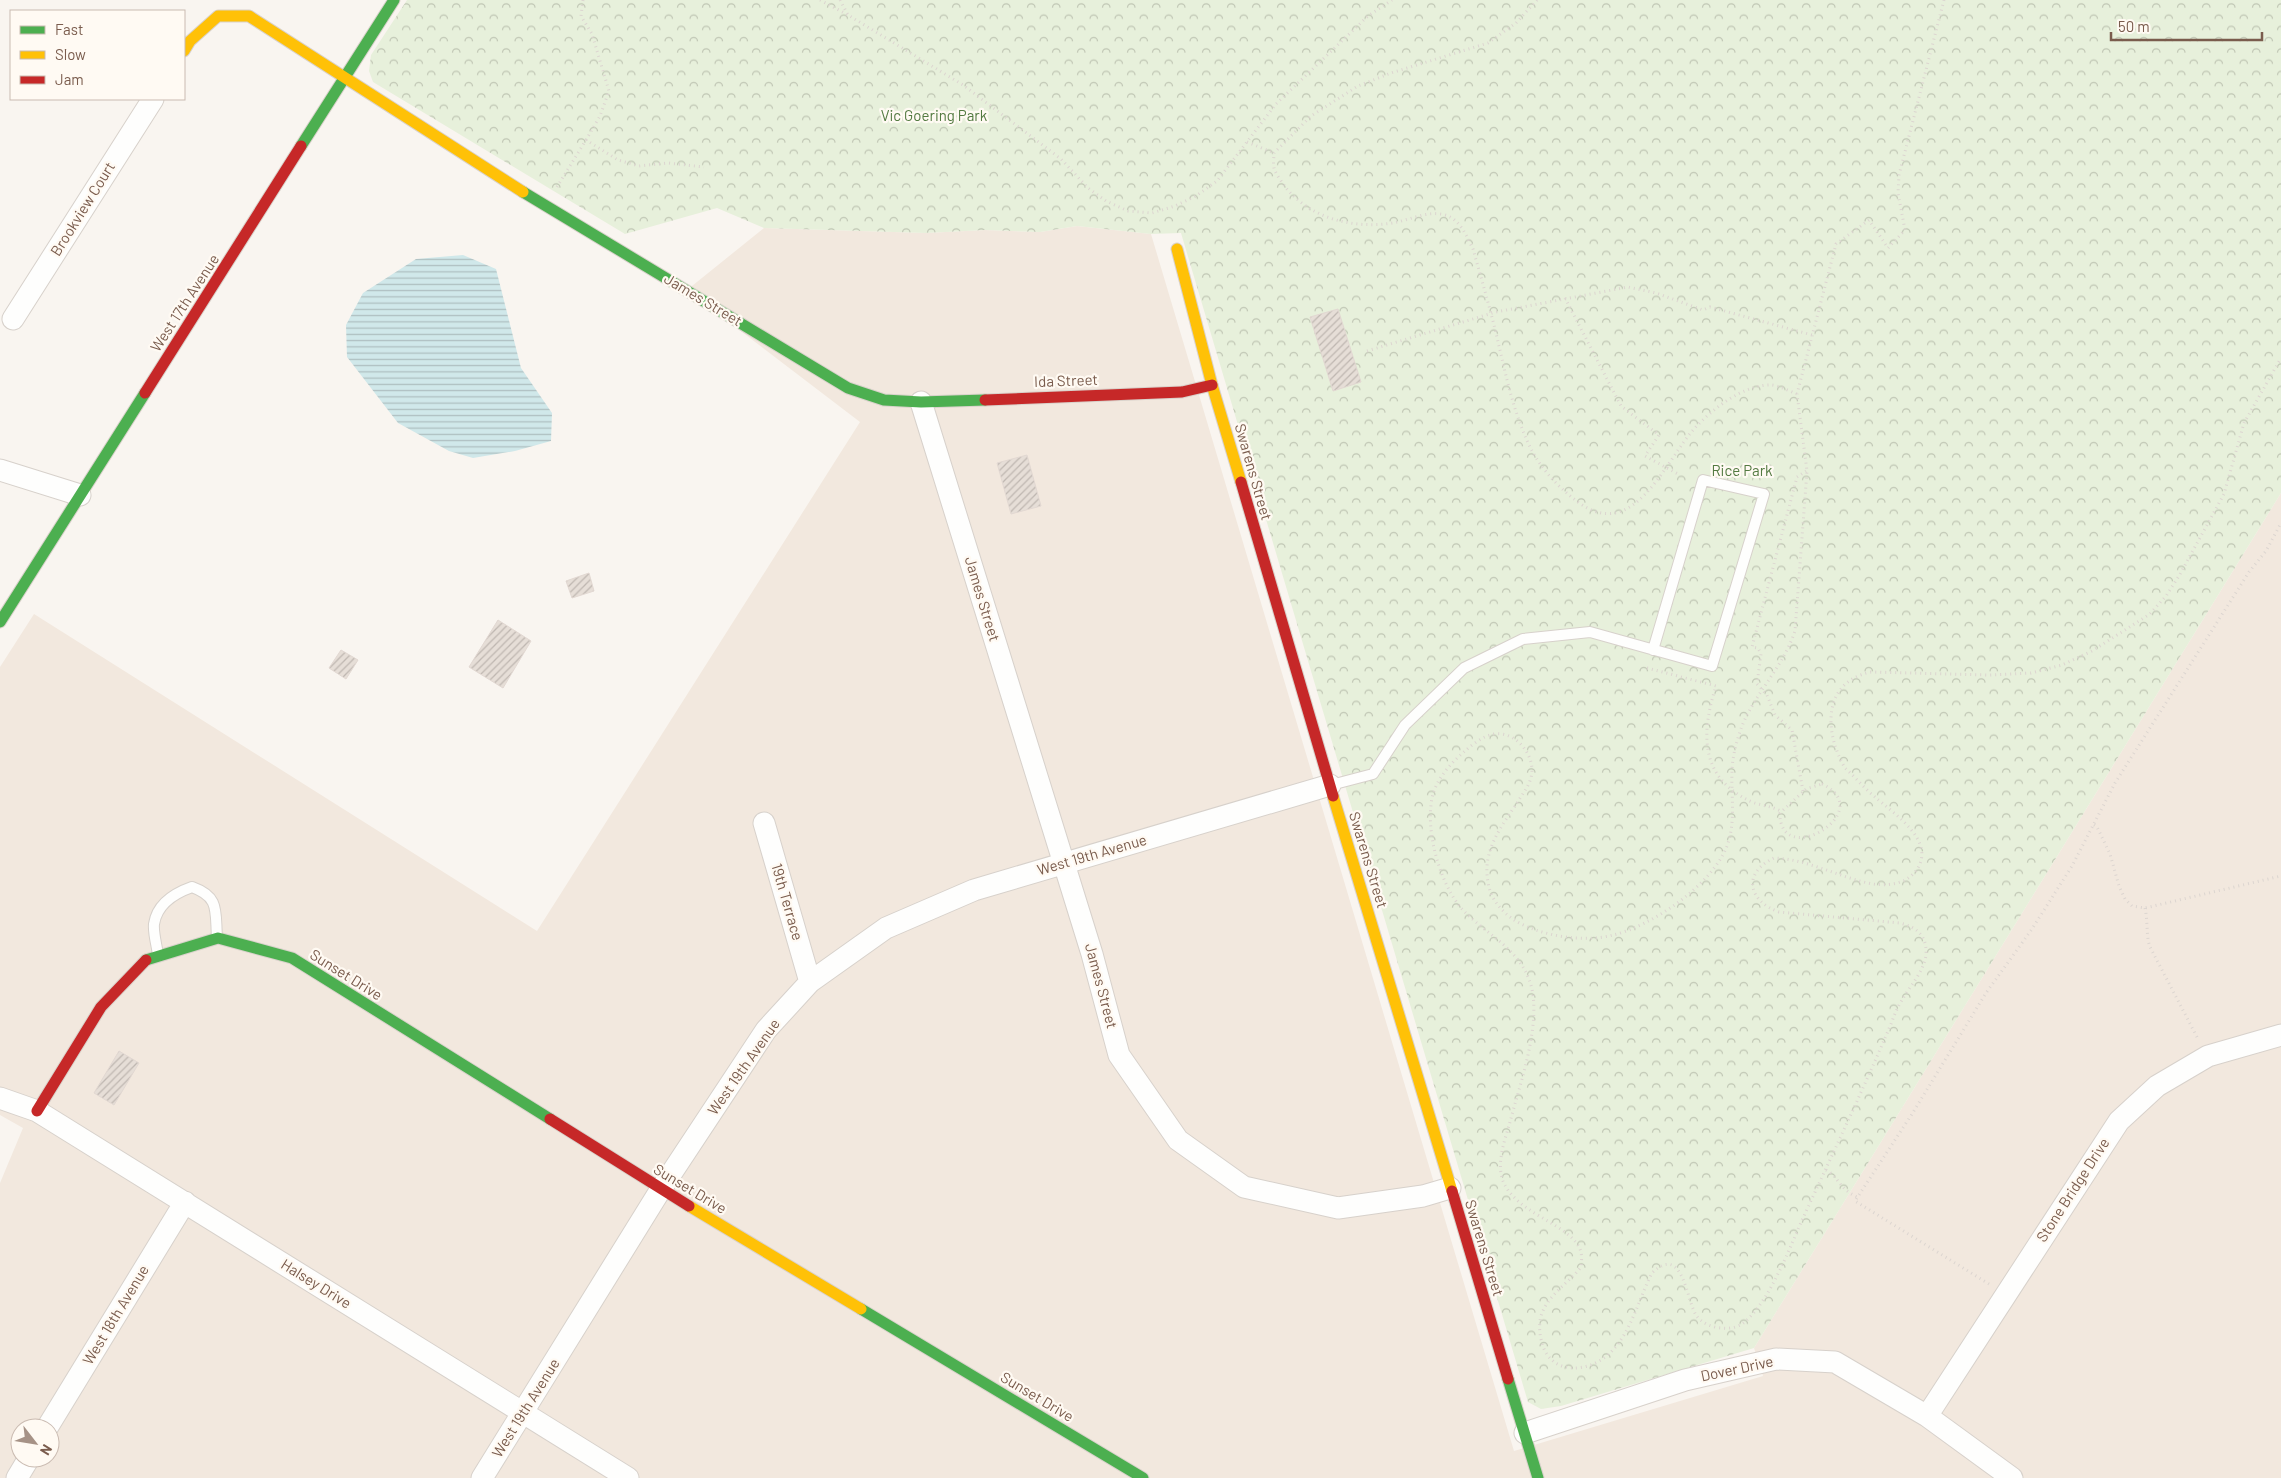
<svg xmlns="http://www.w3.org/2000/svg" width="2281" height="1478" viewBox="0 0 2281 1478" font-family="Barlow,sans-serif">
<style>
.residential{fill:#f2e8de;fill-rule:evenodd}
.forest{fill:url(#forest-crowns)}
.water{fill:url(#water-rules)}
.building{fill:url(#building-hatch);stroke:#e2d8d2}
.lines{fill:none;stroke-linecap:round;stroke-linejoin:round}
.lane-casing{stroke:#d7d1cb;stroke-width:12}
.street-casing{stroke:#d7d1cb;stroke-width:23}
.fast-casing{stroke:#d9d2cb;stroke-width:13}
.slow-casing{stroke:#d9d2cb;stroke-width:13}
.jam-casing{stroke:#d9d2cb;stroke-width:13}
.path{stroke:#dcd5d0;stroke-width:3;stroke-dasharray:1 4;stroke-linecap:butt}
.lane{stroke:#fefefd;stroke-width:10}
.street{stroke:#fefefd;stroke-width:21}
.fast{stroke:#4caf50;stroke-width:11}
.slow{stroke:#ffc107;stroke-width:11}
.jam{stroke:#c62828;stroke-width:11}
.labels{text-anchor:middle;stroke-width:4.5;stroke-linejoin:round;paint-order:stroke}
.park-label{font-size:15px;fill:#537a41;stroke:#fffaf3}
.street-label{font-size:15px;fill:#7a5c4d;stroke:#fffaf3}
</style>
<defs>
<pattern id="forest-crowns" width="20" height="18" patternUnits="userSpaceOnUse" patternTransform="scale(1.25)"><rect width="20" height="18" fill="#e7f0db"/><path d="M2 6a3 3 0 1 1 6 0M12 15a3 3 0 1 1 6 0" fill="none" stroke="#c0c6b4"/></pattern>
<pattern id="water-rules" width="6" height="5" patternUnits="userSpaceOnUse" patternTransform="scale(1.25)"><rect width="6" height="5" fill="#d0e8ea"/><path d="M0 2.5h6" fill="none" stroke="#aebfc0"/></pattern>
<pattern id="building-hatch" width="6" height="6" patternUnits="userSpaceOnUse" patternTransform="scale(1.25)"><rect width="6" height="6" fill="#e6ded7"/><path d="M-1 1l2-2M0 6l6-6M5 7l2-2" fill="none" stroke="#bfb7b1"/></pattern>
</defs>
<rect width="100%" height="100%" fill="#f9f5f0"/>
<!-- residential -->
<path class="residential" d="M 1077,226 L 1151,234 L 1514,1451 L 1763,1376 L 1754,1348 L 2281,493 L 2281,1478 L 0,1478 L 0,1183 L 23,1128 L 0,1115 L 0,667 L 34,614 L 537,931 L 860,422 L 687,290 L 764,228 L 926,233 L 985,230 L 1040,232 ZM 20,1428 L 50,1428 L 50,1458 L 20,1458 Z"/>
<!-- forest -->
<path class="forest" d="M 407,0 L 2281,0 L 2281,493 L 1754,1348 L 1561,1406 L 1541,1409 L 1528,1402 L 1181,233 L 1151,234 L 1077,226 L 1040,232 L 985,230 L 926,233 L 764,228 L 717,208 L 625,234 L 373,82 L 369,71 L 371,55 Z"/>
<!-- water -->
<path class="water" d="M 463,255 L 496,269 L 521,368 L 552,413 L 551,441 L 515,451 L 473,458 L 449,451 L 398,423 L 347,357 L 346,325 L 363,293 L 416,259 Z"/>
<!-- building -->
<path class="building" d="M 1338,309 L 1361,382 L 1333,391 L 1310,317 Z
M 1027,455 L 1041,506 L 1011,514 L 997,463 Z
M 589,573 L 594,591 L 572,598 L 566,581 Z
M 498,620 L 531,641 L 503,688 L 469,667 Z
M 341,650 L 358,660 L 346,679 L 329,668 Z
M 119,1051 L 139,1063 L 114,1105 L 94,1093 Z"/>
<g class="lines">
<!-- lane casing -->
<g class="lane-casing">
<path id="lane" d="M 1331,785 L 1373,774 L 1405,725 L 1464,668 L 1523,639 L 1590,632 L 1712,666 L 1764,494 L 1703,480 L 1653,650
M 158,955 C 157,946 153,933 154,924 C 157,904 175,893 192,887 C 220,897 215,911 217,937"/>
</g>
<!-- street casing -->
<g class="street-casing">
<path id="street" d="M 13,319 L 153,99
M 921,402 L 1092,954 L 1119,1055 L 1178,1140 L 1244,1187 L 1338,1208 L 1423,1196 L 1450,1188
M 0,470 L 80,495
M 764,823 L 810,982
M 0,1098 L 37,1111 L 628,1478
M 1927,1416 L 2119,1121 L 2157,1086 L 2208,1056 L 2281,1035
M 47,1428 L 185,1202
M 1525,1433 L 1685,1380 L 1776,1359 L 1835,1362 L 1927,1416 L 2012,1478
M 17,1478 L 29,1458
M 482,1478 L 661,1189 L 766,1030 L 810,982 L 886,928 L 974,890 L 1330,785"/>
</g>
<!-- fast casing -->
<g class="fast-casing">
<path id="fast" d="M 301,146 L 394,0
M 523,192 L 848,388 L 884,400 L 921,402 L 985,400
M 0,622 L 145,393
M 146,960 L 218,938 L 292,958 L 550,1119
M 861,1309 L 1143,1478
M 1508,1379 L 1538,1478"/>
</g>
<!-- slow casing -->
<g class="slow-casing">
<path id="slow" d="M 184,51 L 190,41 L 218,16 L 249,16 L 523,192
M 1177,249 L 1212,385 L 1241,482
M 1333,796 L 1452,1191
M 689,1206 L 861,1309"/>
</g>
<!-- jam casing -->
<g class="jam-casing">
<path id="jam" d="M 145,393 L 301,146
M 985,400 L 1182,392 L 1212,385
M 1241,482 L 1333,796
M 37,1111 L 101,1007 L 146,960
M 550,1119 L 689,1206
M 1452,1191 L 1508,1379"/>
</g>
<!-- path -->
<path class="path" d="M 583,0 L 581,16 L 592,34 L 609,91 L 600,116 L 586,140
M 820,0 L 848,15
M 840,0 L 848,15 L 963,85 L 1061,159 L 1088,188 L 1106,201 L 1128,211 L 1152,213 L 1175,206 L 1196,196 L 1217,181 L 1276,104 L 1368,16 L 1392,0
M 1537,0 L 1516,23 L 1488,43 L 1391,73 L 1358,86 L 1311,116 L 1274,153 C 1274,157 1273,164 1274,168 C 1276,175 1282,182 1286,188 C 1312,219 1353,229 1393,223 C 1410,220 1428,210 1445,215 C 1460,219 1467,237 1473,249 C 1481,277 1489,305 1496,333 C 1505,371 1513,413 1531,449 C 1542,470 1559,488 1578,502 C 1634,544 1665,461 1694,429 C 1712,409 1744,384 1772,385 C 1780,386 1789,391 1797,394
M 1944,0 L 1899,175 L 1898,193 L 1905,230 L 1888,248 L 1869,220 L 1836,244 L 1797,394 L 1807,471 L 1795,631 C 1783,667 1756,692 1742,726 C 1737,740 1732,757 1732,772 C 1731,797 1736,822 1727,846 C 1712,885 1652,926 1613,935 C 1584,943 1540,936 1514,920 C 1501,911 1490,898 1488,882 C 1482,851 1501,827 1517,803 C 1523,793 1531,784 1532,772 C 1533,753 1515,731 1494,734 C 1483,736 1473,744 1465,751 C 1452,762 1438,777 1433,794 C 1424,827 1439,883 1462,909 C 1485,934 1518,947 1530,982 C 1543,1020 1520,1084 1510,1122 C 1505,1140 1496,1162 1503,1181 C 1516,1213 1566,1223 1579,1247 C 1582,1252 1582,1260 1581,1267 C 1569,1283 1550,1293 1542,1313 C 1539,1321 1539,1330 1541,1339 C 1548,1377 1590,1374 1612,1351 C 1632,1330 1639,1298 1652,1273 C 1683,1243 1686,1299 1696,1315 C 1701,1323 1713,1328 1722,1328 C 1731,1329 1740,1327 1747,1320 C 1772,1296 1789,1249 1803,1218 C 1833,1153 1863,1090 1891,1024 C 1894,1016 1897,1008 1902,1000 C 1910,986 1925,970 1926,954 C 1927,935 1916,927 1900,923 L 1779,912 C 1748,901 1742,873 1774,858 C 1808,859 1840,878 1873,884 C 1888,886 1905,884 1915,872 C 1939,842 1894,814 1875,797 C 1864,788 1855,777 1845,768 C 1824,732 1822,682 1871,672 L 1989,675 L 2031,673 L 2062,665 L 2092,651 L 2150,614 L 2166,596 L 2179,576 L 2224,494 L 2244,423 L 2281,358
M 1247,142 L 1274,153
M 557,187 L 586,140 L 618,160 L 639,166 L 668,163 L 704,167
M 1565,298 L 1621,406 L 1659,435 L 1645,456 L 1678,474
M 1367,351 L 1496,312 L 1628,287 L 1656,293 L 1703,310 L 1710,307 L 1812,335
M 1647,668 L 1716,686 C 1701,733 1699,778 1752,802 C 1762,806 1773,806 1782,812
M 1822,784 C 1880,811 1779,871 1780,813 L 1806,789 Z
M 1803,791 L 1792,730 L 1775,715 L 1767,695 L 1757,684 L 1761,654 L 1758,648 L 1752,647 L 1797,477 L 1806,471
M 2094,825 L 2097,827 L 2110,854 L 2119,886 L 2125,899 L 2132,906 L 2145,908 L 2281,876
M 2145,908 C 2148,921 2146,937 2150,947 L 2198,1039
M 1826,1170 C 1840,1178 1838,1188 1857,1197
M 1989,1284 L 1855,1201 L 1912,1114 L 1986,993 L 2032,929 L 2072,866 L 2115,783 L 2249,572 L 2266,551 L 2281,523"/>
<!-- lane -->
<use href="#lane" class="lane"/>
<!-- street -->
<use href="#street" class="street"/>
<!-- fast -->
<use href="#fast" class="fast"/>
<!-- slow -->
<use href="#slow" class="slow"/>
<!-- jam -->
<use href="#jam" class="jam"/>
</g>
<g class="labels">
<!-- park labels -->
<g class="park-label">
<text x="934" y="121">Vic Goering Park</text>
<text x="1742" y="476">Rice Park</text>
</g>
<!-- street labels -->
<g class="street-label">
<text transform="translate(83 209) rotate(-58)" y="5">Brookview Court</text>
<text transform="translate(703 300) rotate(31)" y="5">James Street</text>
<text transform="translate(185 303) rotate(-57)" y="5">West 17th Avenue</text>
<text transform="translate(1066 381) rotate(-2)" y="5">Ida Street</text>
<text transform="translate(1253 472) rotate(74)" y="5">Swarens Street</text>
<text transform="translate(982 599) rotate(73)" y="5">James Street</text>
<text transform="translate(1092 855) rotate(-16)" y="5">West 19th Avenue</text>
<text transform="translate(1368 860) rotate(73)" y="5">Swarens Street</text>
<text transform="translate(787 902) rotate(74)" y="5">19th Terrace</text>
<text transform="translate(346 975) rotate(32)" y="5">Sunset Drive</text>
<text transform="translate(1101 986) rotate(75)" y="5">James Street</text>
<text transform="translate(744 1067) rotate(-55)" y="5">West 19th Avenue</text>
<text transform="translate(690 1189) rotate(31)" y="5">Sunset Drive</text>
<text transform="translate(2073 1190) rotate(-57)" y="5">Stone Bridge Drive</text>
<text transform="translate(1484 1248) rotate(73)" y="5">Swarens Street</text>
<text transform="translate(316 1284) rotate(32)" y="5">Halsey Drive</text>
<text transform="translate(116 1315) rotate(-59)" y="5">West 18th Avenue</text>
<text transform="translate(1737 1369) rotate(-12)" y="5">Dover Drive</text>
<text transform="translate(1037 1397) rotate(31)" y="5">Sunset Drive</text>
<text transform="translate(526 1408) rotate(-58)" y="5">West 19th Avenue</text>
</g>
</g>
<!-- legend -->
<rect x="10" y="10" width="175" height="90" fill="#fffaf3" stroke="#cabbb1"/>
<rect x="20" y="26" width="25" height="8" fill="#4caf50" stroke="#cabbb1"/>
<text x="55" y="35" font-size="15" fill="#7a5c4d">Fast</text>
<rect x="20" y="51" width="25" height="8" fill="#ffc107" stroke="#cabbb1"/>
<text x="55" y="60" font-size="15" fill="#7a5c4d">Slow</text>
<rect x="20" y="76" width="25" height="8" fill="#c62828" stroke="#cabbb1"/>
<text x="55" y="85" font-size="15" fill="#7a5c4d">Jam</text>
<!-- north arrow -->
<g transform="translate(35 1443) rotate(121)"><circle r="24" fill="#fffaf3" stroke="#cabbb1"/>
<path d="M0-4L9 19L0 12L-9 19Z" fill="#a69286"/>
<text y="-8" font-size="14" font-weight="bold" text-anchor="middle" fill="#7a5c4d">N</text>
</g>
<!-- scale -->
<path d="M2111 32v8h151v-8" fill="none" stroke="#7a5c4d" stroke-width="2.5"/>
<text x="2118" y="32" font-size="15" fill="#7a5c4d" stroke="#fffaf3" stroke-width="4" paint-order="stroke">50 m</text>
</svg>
